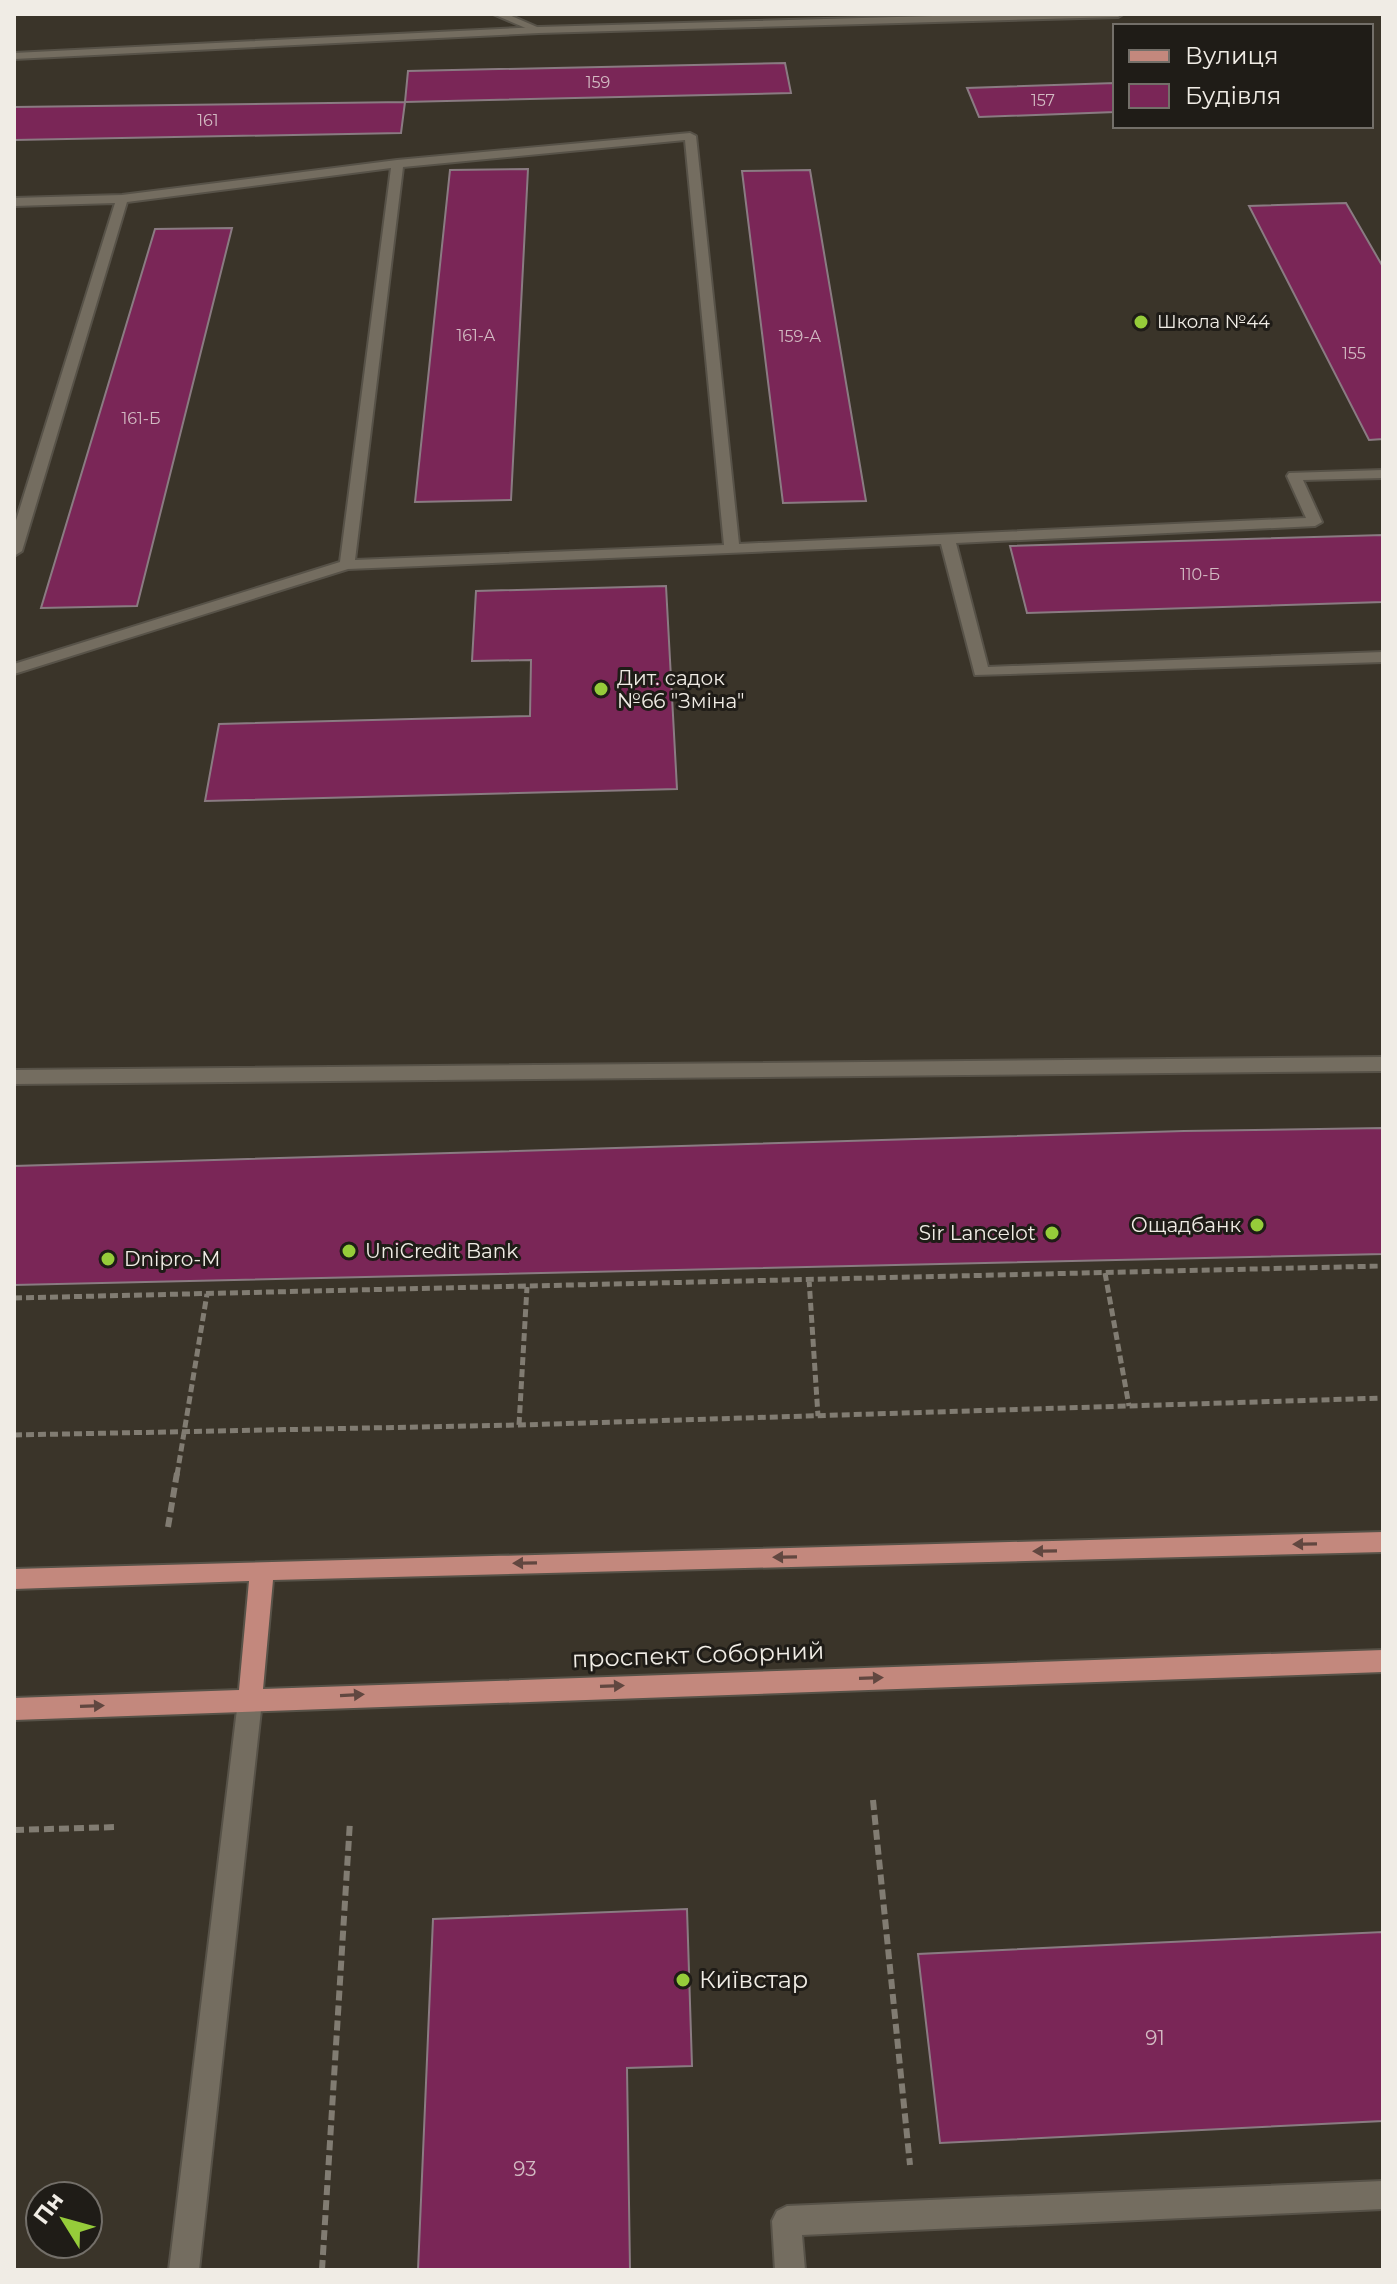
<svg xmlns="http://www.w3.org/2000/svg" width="1397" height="2284" viewBox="0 0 1397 2284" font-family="Montserrat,sans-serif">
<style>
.building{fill:#7a2657;stroke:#8a7b82;stroke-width:2}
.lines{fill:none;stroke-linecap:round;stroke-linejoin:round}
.lane-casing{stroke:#575248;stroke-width:4}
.street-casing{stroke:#575248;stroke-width:4}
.secondary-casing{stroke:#575248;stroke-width:4}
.primary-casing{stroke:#575248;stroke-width:4}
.path-far1{stroke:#817c72;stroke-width:5;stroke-dasharray:8 4;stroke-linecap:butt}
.path{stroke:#817c72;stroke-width:6;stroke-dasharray:10 5;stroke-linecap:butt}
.lane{fill:#746d60;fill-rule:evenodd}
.street{fill:#746d60;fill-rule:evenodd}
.secondary{fill:#746d60;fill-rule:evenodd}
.primary{fill:#c3887d;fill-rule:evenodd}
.oneway{fill:#614740}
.poi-dot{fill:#96cc3a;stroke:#1f1c17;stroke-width:3}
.labels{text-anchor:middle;stroke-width:6;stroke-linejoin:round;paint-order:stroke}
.number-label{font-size:16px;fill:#d2bac2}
.far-poi-label{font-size:18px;fill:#f0ece5;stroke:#1f1c17;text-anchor:start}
.poi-label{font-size:20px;fill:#f0ece5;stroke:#1f1c17;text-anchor:start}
.near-number-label{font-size:20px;fill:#d2bac2}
.near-street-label{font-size:24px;fill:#f0ece5;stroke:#1f1c17}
.near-poi-label{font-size:24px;fill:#f0ece5;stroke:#1f1c17;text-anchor:start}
</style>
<rect width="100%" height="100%" fill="#3a3429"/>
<!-- building -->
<path class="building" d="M 785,63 L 791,93 L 405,102 L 408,71 Z
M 1115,83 L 1115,112 L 979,117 L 967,88 Z
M 405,102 L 401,133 L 14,140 L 14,107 Z
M 528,169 L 511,500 L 415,502 L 450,170 Z
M 810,170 L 866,501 L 783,503 L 742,171 Z
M 1346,203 L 1383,267 L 1383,439 L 1369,440 L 1249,206 Z
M 232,228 L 137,606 L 41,608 L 155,229 Z
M 1383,535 L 1383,602 L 1027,613 L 1010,546 Z
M 666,586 L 677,789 L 205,801 L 219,724 L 530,716 L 531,660 L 472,661 L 476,591 Z
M 1383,1128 L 1383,1254 L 14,1285 L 14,1166 L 1184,1131 Z
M 687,1909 L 692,2066 L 627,2068 L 630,2270 L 418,2270 L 433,1919 Z
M 1383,1932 L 1383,2121 L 940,2143 L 918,1954 Z"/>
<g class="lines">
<!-- lane casing -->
<g class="lane-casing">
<path id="lane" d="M 690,133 L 696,136 L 739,544 L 1306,518 L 1287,476 L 1289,473 L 1383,470 L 1383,478 L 1303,480 L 1322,522 L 1315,526 L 956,543 L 988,667 L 1383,652 L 1383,662 L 975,675 L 941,544 L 348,569 L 14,674 L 14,664 L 340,562 L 391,168 L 127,202 L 22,551 L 14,556 L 14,527 L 115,203 L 14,206 L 14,198 L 122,195 L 397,160 ZM 685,140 L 724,545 L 355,560 L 403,167 Z
M 1383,1057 L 1383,1071 L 14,1084 L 14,1070 Z
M 250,1690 L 259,1693 L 262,1701 L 199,2270 L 169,2270 L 238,1701 L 241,1693 Z
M 1383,2181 L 1383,2209 L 802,2235 L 805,2270 L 775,2270 L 772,2221 L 777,2211 L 787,2206 Z"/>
</g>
<!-- street casing -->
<g class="street-casing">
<path id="street" d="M 493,14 L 507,14 L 544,30 L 535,32 Z"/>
</g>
<!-- secondary casing -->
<g class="secondary-casing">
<path id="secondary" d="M 1004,14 L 1123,14 L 1118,17 L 539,33 L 14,59 L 14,53 L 539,27 Z"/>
</g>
<!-- primary casing -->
<g class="primary-casing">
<path id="primary" d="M 1383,1532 L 1383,1552 L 273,1580 L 263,1689 L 1383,1650 L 1383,1672 L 14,1720 L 14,1698 L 239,1690 L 249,1581 L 14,1589 L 14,1569 Z"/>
</g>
<!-- path-far1 -->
<path class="path-far1" d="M 1105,1273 L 1129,1406
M 809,1279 L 818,1416
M 14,1298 L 1383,1266
M 519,1425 L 527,1287
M 14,1435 L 519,1425 L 1383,1398
M 177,1475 L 207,1294"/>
<!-- path -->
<path class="path" d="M 168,1527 L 177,1473
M 873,1800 L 910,2165
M 14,1830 L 118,1827
M 322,2270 L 350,1821"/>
<!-- lane -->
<use href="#lane" class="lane"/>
<!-- street -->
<use href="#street" class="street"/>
<!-- secondary -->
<use href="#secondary" class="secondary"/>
<!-- primary -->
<use href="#primary" class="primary"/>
</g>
<!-- one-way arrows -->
<defs><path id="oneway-solid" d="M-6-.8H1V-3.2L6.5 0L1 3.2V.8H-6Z" transform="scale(2)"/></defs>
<g class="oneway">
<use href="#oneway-solid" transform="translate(1305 1544) rotate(179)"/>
<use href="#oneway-solid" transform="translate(1045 1551) rotate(179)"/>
<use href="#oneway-solid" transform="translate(785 1557) rotate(179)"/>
<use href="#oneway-solid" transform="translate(525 1563) rotate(179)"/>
<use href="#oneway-solid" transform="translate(871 1678) rotate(-2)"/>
<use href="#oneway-solid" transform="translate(612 1686) rotate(-2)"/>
<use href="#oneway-solid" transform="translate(352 1695) rotate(-3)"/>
<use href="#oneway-solid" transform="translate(92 1706) rotate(-2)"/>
</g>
<!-- markers -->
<g class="poi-dot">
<circle cx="1141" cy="322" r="8"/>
<circle cx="601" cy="689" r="8"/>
<circle cx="1257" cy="1225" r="8"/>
<circle cx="1052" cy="1233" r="8"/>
<circle cx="349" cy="1251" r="8"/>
<circle cx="108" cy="1259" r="8"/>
<circle cx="683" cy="1980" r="8"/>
</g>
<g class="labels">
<!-- number labels -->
<g class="number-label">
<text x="598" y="88">159</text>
<text x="1043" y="106">157</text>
<text x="208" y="126">161</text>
<text x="476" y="341">161-А</text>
<text x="800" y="342">159-А</text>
<text x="1354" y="359">155</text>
<text x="141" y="424">161-Б</text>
<text x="1200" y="580">110-Б</text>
</g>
<!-- far-poi labels -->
<g class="far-poi-label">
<text x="1157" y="328">Школа №44</text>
</g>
<!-- poi labels -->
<g class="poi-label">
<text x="617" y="685">Дит. садок<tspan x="617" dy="23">№66 "Зміна"</tspan></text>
<text x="1241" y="1232" text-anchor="end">Ощадбанк</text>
<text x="1036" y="1240" text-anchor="end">Sir Lancelot</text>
<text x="365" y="1258">UniCredit Bank</text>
<text x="124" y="1266">Dnipro-M</text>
</g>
<!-- near-number labels -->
<g class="near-number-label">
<text x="1155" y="2045">91</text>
<text x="525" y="2176">93</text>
</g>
<!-- near-street labels -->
<g class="near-street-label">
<text transform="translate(698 1655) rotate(-2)" y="8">проспект Соборний</text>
</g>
<!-- near-poi labels -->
<g class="near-poi-label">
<text x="699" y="1988">Київстар</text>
</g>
</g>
<!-- border -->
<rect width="1397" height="2284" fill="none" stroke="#f0ece5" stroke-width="32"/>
<!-- legend -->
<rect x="1113" y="24" width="260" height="104" fill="#1f1c17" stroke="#736f69" stroke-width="2"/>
<rect x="1129" y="50" width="40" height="12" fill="#c3887d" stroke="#736f69" stroke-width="2"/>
<text x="1185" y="64" font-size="24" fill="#f0ece5">Вулиця</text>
<rect x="1129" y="84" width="40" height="24" fill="#7a2657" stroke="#736f69" stroke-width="2"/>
<text x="1185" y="104" font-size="24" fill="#f0ece5">Будівля</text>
<!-- north arrow -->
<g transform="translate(64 2220) rotate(307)"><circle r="38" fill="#1f1c17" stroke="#736f69" stroke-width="2"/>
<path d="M0-6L14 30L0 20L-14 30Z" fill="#96cc3a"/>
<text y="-12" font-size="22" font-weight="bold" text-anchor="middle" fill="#f0ece5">Пн</text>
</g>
</svg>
